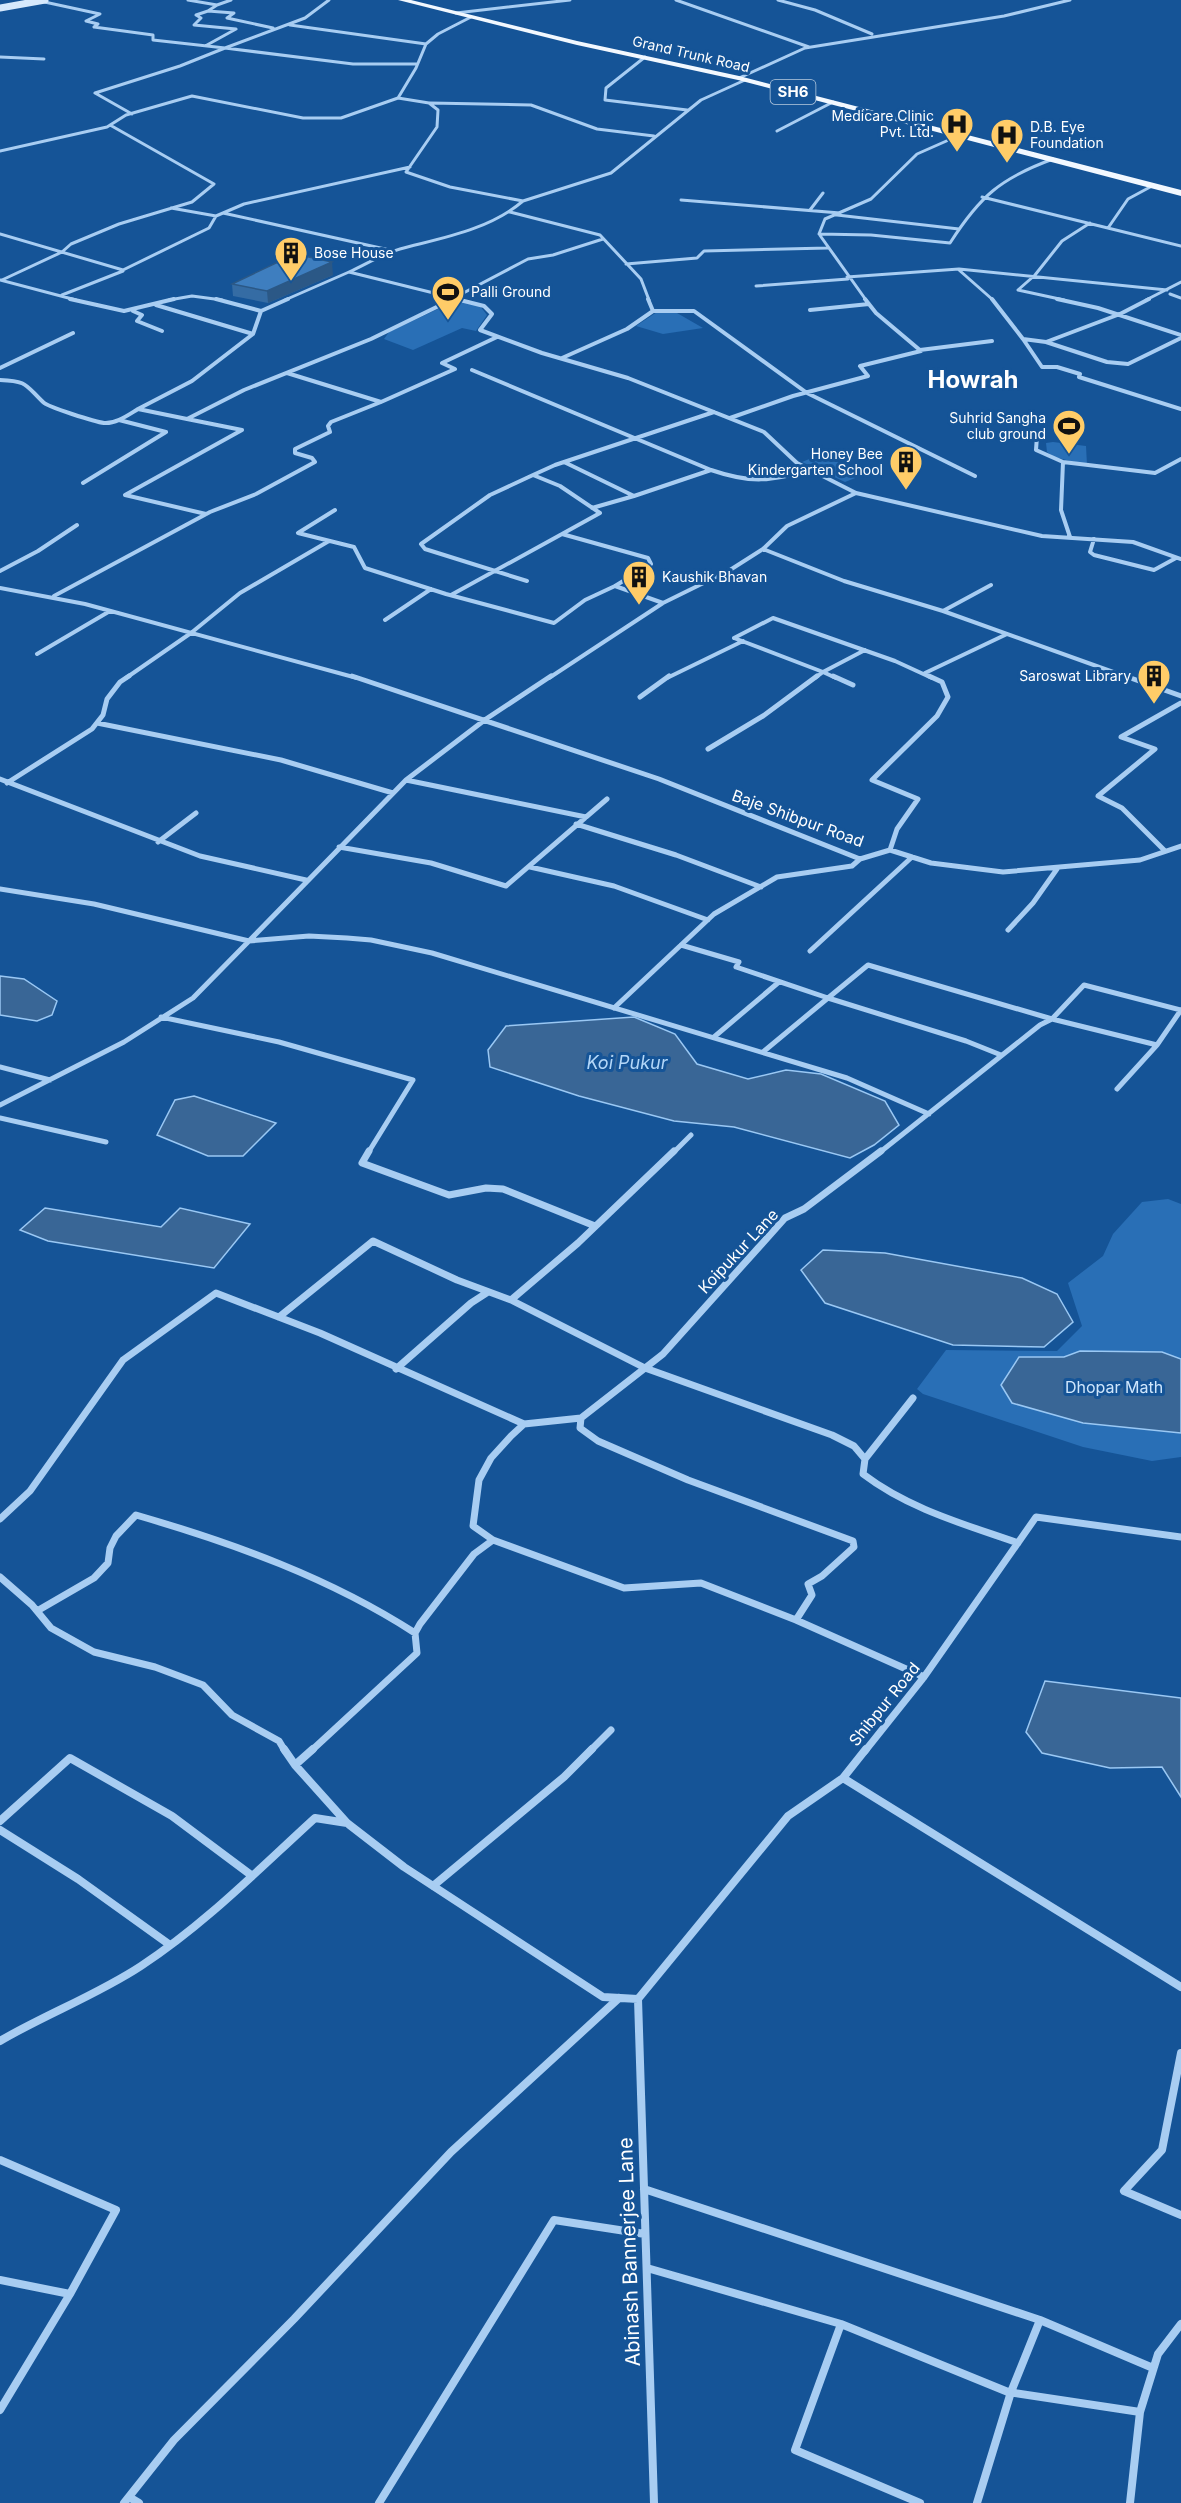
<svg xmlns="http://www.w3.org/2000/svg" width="1181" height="2503" viewBox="0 0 1181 2503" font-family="Inter,sans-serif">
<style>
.green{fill:#296fb6}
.water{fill:#396696;stroke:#9ac8f4;stroke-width:1.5}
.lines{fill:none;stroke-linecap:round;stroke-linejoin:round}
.street-far4{stroke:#a8cdf2;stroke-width:3}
.street-far3{stroke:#a8cdf2;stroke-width:4}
.street-far2{stroke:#a8cdf2;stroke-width:5}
.street-far1{stroke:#a8cdf2;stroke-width:7}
.street{stroke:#a8cdf2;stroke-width:8}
.secondary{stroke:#d6e9fc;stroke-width:7}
.primary{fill:#f2f8ff;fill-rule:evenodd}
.wall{fill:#356ca4}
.shaded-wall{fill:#2b5886}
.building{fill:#3e7ebf;stroke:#2b5886;stroke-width:1.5}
.labels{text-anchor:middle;stroke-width:6;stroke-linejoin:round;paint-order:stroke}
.far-street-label{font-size:14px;fill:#fff;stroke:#155497}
.far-poi-label{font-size:14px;fill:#fff;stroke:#155497;text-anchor:end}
.shield{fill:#155497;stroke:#b9cce0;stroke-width:1.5}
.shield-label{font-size:15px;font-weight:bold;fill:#fff}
.street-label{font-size:16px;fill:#fff;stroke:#155497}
.park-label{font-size:16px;fill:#cfe6fc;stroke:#155497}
.water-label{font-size:18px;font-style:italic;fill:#b4d7f8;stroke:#155497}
.near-street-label{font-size:20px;fill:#fff;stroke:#155497}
.far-town-label{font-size:24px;font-weight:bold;fill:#fff;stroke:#155497}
</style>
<rect width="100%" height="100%" fill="#155497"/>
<!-- green -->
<path class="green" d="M 457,300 L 480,306 L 487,315 L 476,331 L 462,328 L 413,350 L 384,339 L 389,332 Z
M 657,312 L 677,313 L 703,328 L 663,334 L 636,326 Z
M 1053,442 L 1086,446 L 1087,465 L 1054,457 L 1047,452 L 1046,443 Z
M 819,455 L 868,473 L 845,482 L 802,462 Z
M 1168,1199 L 1181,1204 L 1181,1457 L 1152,1461 L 1083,1447 L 923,1394 L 917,1389 L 946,1350 L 1057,1351 L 1082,1326 L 1068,1283 L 1103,1256 L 1113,1234 L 1142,1202 Z"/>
<!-- water -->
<path class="water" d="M 0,976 L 24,979 L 57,1001 L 52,1015 L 37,1021 L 0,1015 Z
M 634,1017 L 675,1034 L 697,1064 L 748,1079 L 786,1070 L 821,1074 L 885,1101 L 899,1125 L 874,1145 L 850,1158 L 734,1127 L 674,1121 L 579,1096 L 490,1067 L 488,1050 L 506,1026 Z
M 194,1096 L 276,1123 L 243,1156 L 208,1156 L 157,1135 L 175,1100 Z
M 45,1208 L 161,1227 L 180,1208 L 250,1224 L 214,1268 L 48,1241 L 20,1230 Z
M 823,1250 L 885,1253 L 1022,1278 L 1057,1294 L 1073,1322 L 1044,1347 L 953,1345 L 825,1303 L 801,1270 Z
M 1080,1351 L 1162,1352 L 1181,1359 L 1181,1433 L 1083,1423 L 1012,1403 L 1001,1385 L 1019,1357 L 1064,1357 Z
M 1045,1681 L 1181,1698 L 1181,1797 L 1162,1767 L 1110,1768 L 1042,1753 L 1026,1732 Z"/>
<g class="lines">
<!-- street-far4 -->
<path class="street-far4" d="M 188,0 L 217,5 L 231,0
M 329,0 L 305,18 L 225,48 L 353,64 L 417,64
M 676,0 L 809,47
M 778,0 L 815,10 L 872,34
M 40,1 L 100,14 L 86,21 L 98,24 L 94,27 L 153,35 L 153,40 L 225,48 L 180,66 L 95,93
M 217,5 L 208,11 L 234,13 L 227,18 L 273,28
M 456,13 L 570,0
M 290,25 L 426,44
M 207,45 L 236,29 L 194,25 L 201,18 L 196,15 L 208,11
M 0,57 L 44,59
M 645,57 L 606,88 L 605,100 L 687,110
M 739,78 L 805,48 L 1004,16 L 1070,0
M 95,93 L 132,114
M 398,98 L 429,103 L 438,110 L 437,127 L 406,172 L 450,187 L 523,201 C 489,230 441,238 400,249 C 382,254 365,265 349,272 L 462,300
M 430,103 L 531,105 L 597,129 L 654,136
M 777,131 L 833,102
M 0,151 L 107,127 L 126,115 L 192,96 L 303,118 L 341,118 L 398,98 L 416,68 L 426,44 L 438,34 L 471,17
M 982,197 L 1181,246
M 681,200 L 840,213
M 523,201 L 611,173 L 701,100 L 745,80
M 171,208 L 216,216 L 244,204 L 410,167
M 810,210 L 823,193
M 510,212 L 600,235 L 641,279 L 649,300
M 223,213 L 394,251
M 837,215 L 959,229
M 1108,228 L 1128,199 L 1152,186
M 0,234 L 123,270 L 209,228 L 216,216
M 819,234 L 871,235 L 950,243 C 980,196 1001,178 1053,159
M 626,264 L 697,258 L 704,251 L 828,248
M 959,270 L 993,300
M 847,277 L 959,269 L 1167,290
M 0,280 L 76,300
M 2,280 L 62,252 L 71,244 L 119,224 L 192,202 L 214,184 L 110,125
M 756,286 L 848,279
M 1018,290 L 1064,300
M 1018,290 L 1035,275 L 1062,241 L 1090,223
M 1170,294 L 1181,298
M 62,295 L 123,271
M 169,300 L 192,296 L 222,300
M 285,300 L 349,272
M 450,300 L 528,259 L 553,255 L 603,239
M 866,300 L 819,234 L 825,219 L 871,199 L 917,154 L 960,135
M 1146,300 L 1181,282"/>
<!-- street-far3 -->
<path class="street-far3" d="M 70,299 L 124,311 L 174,299
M 216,299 L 261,311 L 253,334 L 192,381 L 138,409 L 187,419 L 244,390 L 371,339 L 453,299
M 456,299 L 484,306 L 492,314 L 480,330 L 542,353 L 628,378 L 764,432 L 797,463 L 856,493 L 1042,536 L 1133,542 L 1181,559
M 992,299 L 1023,339 L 1046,342
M 1057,299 L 1098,308 L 1181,335
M 1149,299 L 1120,314 L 1046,342 L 1107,362 L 1128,364 L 1181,338
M 156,305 L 253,334
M 810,310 L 869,304
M 133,311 L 142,315 L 137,321 L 162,331
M 261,311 L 288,299
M 653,311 L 694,311 L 807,393 L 975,476
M 1023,339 L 1042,367 L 1057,367 L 1080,374 L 1079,377 L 1181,409
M 920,350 L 992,341
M 562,358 L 627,329 L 653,311 L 648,299
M 0,368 L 73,333
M 472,370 L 711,470 L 634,496 L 564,462
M 287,373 L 381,402 L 455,369 L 442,363 L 497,337
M 0,380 C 28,381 25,385 43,402 C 47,407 96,422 104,423 C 116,424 128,415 138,409
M 730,418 L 793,396 L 868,376 L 860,366 L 921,351 L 876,313 L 865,299
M 187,419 L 242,430 L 125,495 L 206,514
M 119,420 L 166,432
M 1037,436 L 1036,450 L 1063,462 L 1155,473 L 1181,459
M 1063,462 L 1061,510 L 1070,537
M 711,470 C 752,484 770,481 811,470
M 83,483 L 166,432
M 592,508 L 634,496
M 298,533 L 354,547 L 365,568 L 446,594 L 554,623 L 585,600 L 615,586
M 298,533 L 335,510
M 1094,539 L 1090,552 L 1094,555 L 1154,570 L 1176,558
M 763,549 L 844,581 L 943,611 L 1130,678
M 0,571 L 38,551 L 77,525
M 527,581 L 425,549 L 421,544 L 490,495 L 533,475
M 0,588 L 85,604 L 357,678
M 451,595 L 562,534
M 54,596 L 210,512 L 256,494 L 315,462 L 312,458 L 295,453 L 295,449 L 330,432 L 328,426 L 331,422 L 381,402
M 663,603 L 615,586 L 651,564 L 648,558 L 562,534 L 600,513 L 560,486 L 533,475 L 555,465 L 714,412
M 943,611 L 991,585
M 385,620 L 431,589
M 734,638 L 773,618 L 895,661 L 932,678
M 734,638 L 823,672 L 865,650
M 37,654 L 110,611
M 925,673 L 1007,634
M 126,678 L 191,633 L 240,593 L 329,541
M 549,678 L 663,603 L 730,570 L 763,549 L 787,526 L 856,493
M 667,678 L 743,641
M 815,678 L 823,672 L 836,678"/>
<!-- street-far2 -->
<path class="street-far2" d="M 352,676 L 659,779 L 860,859 L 890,850 L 931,863 L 1003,872 L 1140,860 L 1181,846
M 833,676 L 853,685
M 1125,676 L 1181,696
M 640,697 L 669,676
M 97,723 L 281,760 L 393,793
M 708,749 L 763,716 L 817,676
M 0,779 L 200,856 L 306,880
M 406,780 L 586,817
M 7,783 L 92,729 L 103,715 L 107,699 L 120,682 L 129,676
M 576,824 L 676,855 L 761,887
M 158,842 L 196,813
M 339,847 L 431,863 L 506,886 L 607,799
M 890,850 L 897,829 L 918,799 L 872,780 L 937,716 L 948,697 L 942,682 L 929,676
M 1165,851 L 1122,808 L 1098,796 L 1155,749 L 1121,737 L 1181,703
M 530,867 L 614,886 L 708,920
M 0,889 L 94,904 L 249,941 L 406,780 L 486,719 L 551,676
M 1008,930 L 1033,903 L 1057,869
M 681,945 L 739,962 L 736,967 L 828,998 L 868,965 L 1052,1019 L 1084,985 L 1181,1010
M 810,951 L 912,857
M 614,1008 L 714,914 L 777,877 L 852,866 L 860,859
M 161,1017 L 279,1042 L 413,1080 L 368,1153
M 714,1037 L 779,982
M 763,1052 L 828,998 L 966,1041 L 1001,1055
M 0,1067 L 50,1080
M 1117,1089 L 1157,1045
M 0,1105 L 124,1042 L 193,998 L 249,941 L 309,936 L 347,938 L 371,940 L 432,953 L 847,1078 L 929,1114
M 0,1118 L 106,1142
M 673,1153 L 691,1135
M 879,1153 L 1040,1025 L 1052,1019 L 1157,1045 L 1181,1010"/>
<!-- street-far1 -->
<path class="street-far1" d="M 369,1151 L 362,1163 L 449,1195 L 486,1188 L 503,1189 L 595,1226
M 674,1151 L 578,1243 L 511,1300 L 645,1368 L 832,1435 L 854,1446 L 865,1459 L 863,1474 C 909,1509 964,1524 1018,1543
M 881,1151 L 804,1209 L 785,1218 L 663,1354 L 581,1418 L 524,1424 L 511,1436 L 491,1458 L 479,1480 L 473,1526 L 493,1540 L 624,1588 L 701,1583 L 796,1620 L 924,1677
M 279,1317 L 373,1241 L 457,1280 L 511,1300
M 396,1369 L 471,1303 L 488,1292
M 581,1418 L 580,1428 L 598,1441 L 688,1480 L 853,1541 L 854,1547 L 822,1576 L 808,1584 L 812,1595 L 796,1620
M 865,1459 L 913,1398
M 0,1519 L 30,1491 L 123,1360 L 216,1293 L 320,1333 L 524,1424
M 0,1577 L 32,1605 L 51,1628 L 94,1652 L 155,1667 L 203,1685 L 232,1715 L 279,1741 L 285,1751
M 37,1611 L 94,1578 L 108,1563 L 110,1548 L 116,1536 L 136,1515 C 233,1543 330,1578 415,1633
M 311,1751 L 417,1653 L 415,1633 L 420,1624 L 474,1554 L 493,1540
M 590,1751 L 611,1730
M 865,1751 L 924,1677 L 1036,1517 L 1181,1537"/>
<!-- street -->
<path class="street" d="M 284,1749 L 295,1765 L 347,1823
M 295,1765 L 313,1749
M 843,1778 L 1181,1987
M 0,1821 L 70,1758 L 172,1816 L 251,1875
M 0,1830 L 78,1879 L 170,1945
M 433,1886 L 564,1777 L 592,1749
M 638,1999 L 788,1816 L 843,1778 L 866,1749
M 638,1999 L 654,2503
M 0,2041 C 46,2014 97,1995 141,1966 C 205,1924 259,1869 315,1818 L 347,1823 L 404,1867 L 603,1997 L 638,1999
M 1181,2053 L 1162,2150 L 1124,2191 L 1181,2215
M 0,2160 L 116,2210 L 70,2294
M 644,2189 L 1040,2320 L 1153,2368
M 647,2268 L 841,2324 L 1008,2392 L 1140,2412
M 0,2280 L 70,2294 L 0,2410
M 841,2324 L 795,2450 L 920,2503
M 129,2497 L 139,2503
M 124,2503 L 174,2440 L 294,2319 L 451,2152 L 619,1998
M 379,2503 L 554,2220 L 645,2234
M 977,2503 L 1011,2392 L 1040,2320
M 1130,2503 L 1140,2412 L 1158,2354 L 1181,2324"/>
<!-- secondary -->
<path class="secondary" d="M 0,8 L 45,0"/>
<!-- primary -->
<path class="primary" d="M 398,0 L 411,0 L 577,41 L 739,76 L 1181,190 L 1181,196 L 738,80 L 577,45 Z"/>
</g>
<!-- wall -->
<path class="wall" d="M 333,275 L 268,303 L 233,296 L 232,284 Z"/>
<!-- shaded-wall -->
<path class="shaded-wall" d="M 332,262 L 333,275 L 268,303 L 267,291 Z"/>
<!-- building -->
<path class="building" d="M 295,254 L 332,262 L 267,291 L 232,284 Z"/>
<!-- icons -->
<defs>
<g id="hospital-pin" transform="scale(1.725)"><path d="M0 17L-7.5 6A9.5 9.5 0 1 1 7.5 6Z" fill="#ffcc68" stroke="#155497"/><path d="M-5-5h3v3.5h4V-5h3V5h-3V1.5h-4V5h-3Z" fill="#111"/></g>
<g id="building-pin" transform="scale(1.725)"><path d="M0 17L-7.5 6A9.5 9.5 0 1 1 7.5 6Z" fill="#ffcc68" stroke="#155497"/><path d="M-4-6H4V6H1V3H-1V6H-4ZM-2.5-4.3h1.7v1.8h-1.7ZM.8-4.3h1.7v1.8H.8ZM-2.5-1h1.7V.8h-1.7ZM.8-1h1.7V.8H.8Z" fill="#111"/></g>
<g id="stadium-pin" transform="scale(1.725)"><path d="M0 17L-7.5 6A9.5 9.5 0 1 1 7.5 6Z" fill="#ffcc68" stroke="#155497"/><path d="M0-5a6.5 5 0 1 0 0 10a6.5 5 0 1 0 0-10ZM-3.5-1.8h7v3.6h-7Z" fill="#111"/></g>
</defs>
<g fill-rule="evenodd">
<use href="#hospital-pin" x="957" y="124"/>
<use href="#hospital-pin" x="1007" y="135"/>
<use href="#building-pin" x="291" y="253"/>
<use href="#stadium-pin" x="448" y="292"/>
<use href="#stadium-pin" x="1069" y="426"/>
<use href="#building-pin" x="906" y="462"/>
<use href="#building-pin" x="639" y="577"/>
<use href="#building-pin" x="1154" y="676"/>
</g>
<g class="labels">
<!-- far-street labels -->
<g class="far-street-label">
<text transform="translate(691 54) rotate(13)" y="5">Grand Trunk Road</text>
</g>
<!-- far-poi labels -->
<g class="far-poi-label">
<text x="934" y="121">Medicare Clinic<tspan x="934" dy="16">Pvt. Ltd.</tspan></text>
<text x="1030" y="132" text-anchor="start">D.B. Eye<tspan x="1030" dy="16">Foundation</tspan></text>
<text x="314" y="258" text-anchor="start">Bose House</text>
<text x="471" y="297" text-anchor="start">Palli Ground</text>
<text x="1046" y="423">Suhrid Sangha<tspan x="1046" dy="16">club ground</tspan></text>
<text x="883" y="459">Honey Bee<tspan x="883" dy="16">Kindergarten School</tspan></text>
<text x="662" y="582" text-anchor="start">Kaushik Bhavan</text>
<text x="1131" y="681">Saroswat Library</text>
</g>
<!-- shield labels -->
<rect class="shield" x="770.5" y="80" width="45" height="24" rx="4.5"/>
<g class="shield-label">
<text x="793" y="97">SH6</text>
</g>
<!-- street labels -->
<g class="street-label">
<text transform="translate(798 818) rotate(20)" y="6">Baje Shibpur Road</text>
<text transform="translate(738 1251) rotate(-47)" y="6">Koipukur Lane</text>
<text transform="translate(884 1704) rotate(-51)" y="6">Shibpur Road</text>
</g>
<!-- park labels -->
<g class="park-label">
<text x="1114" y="1393">Dhopar Math</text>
</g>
<!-- water labels -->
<g class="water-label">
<text x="627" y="1069">Koi Pukur</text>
</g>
<!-- near-street labels -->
<g class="near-street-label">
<text transform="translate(629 2252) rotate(-92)" y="7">Abinash Bannerjee Lane</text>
</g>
<!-- far-town labels -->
<g class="far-town-label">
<text x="973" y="388">Howrah</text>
</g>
</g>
</svg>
